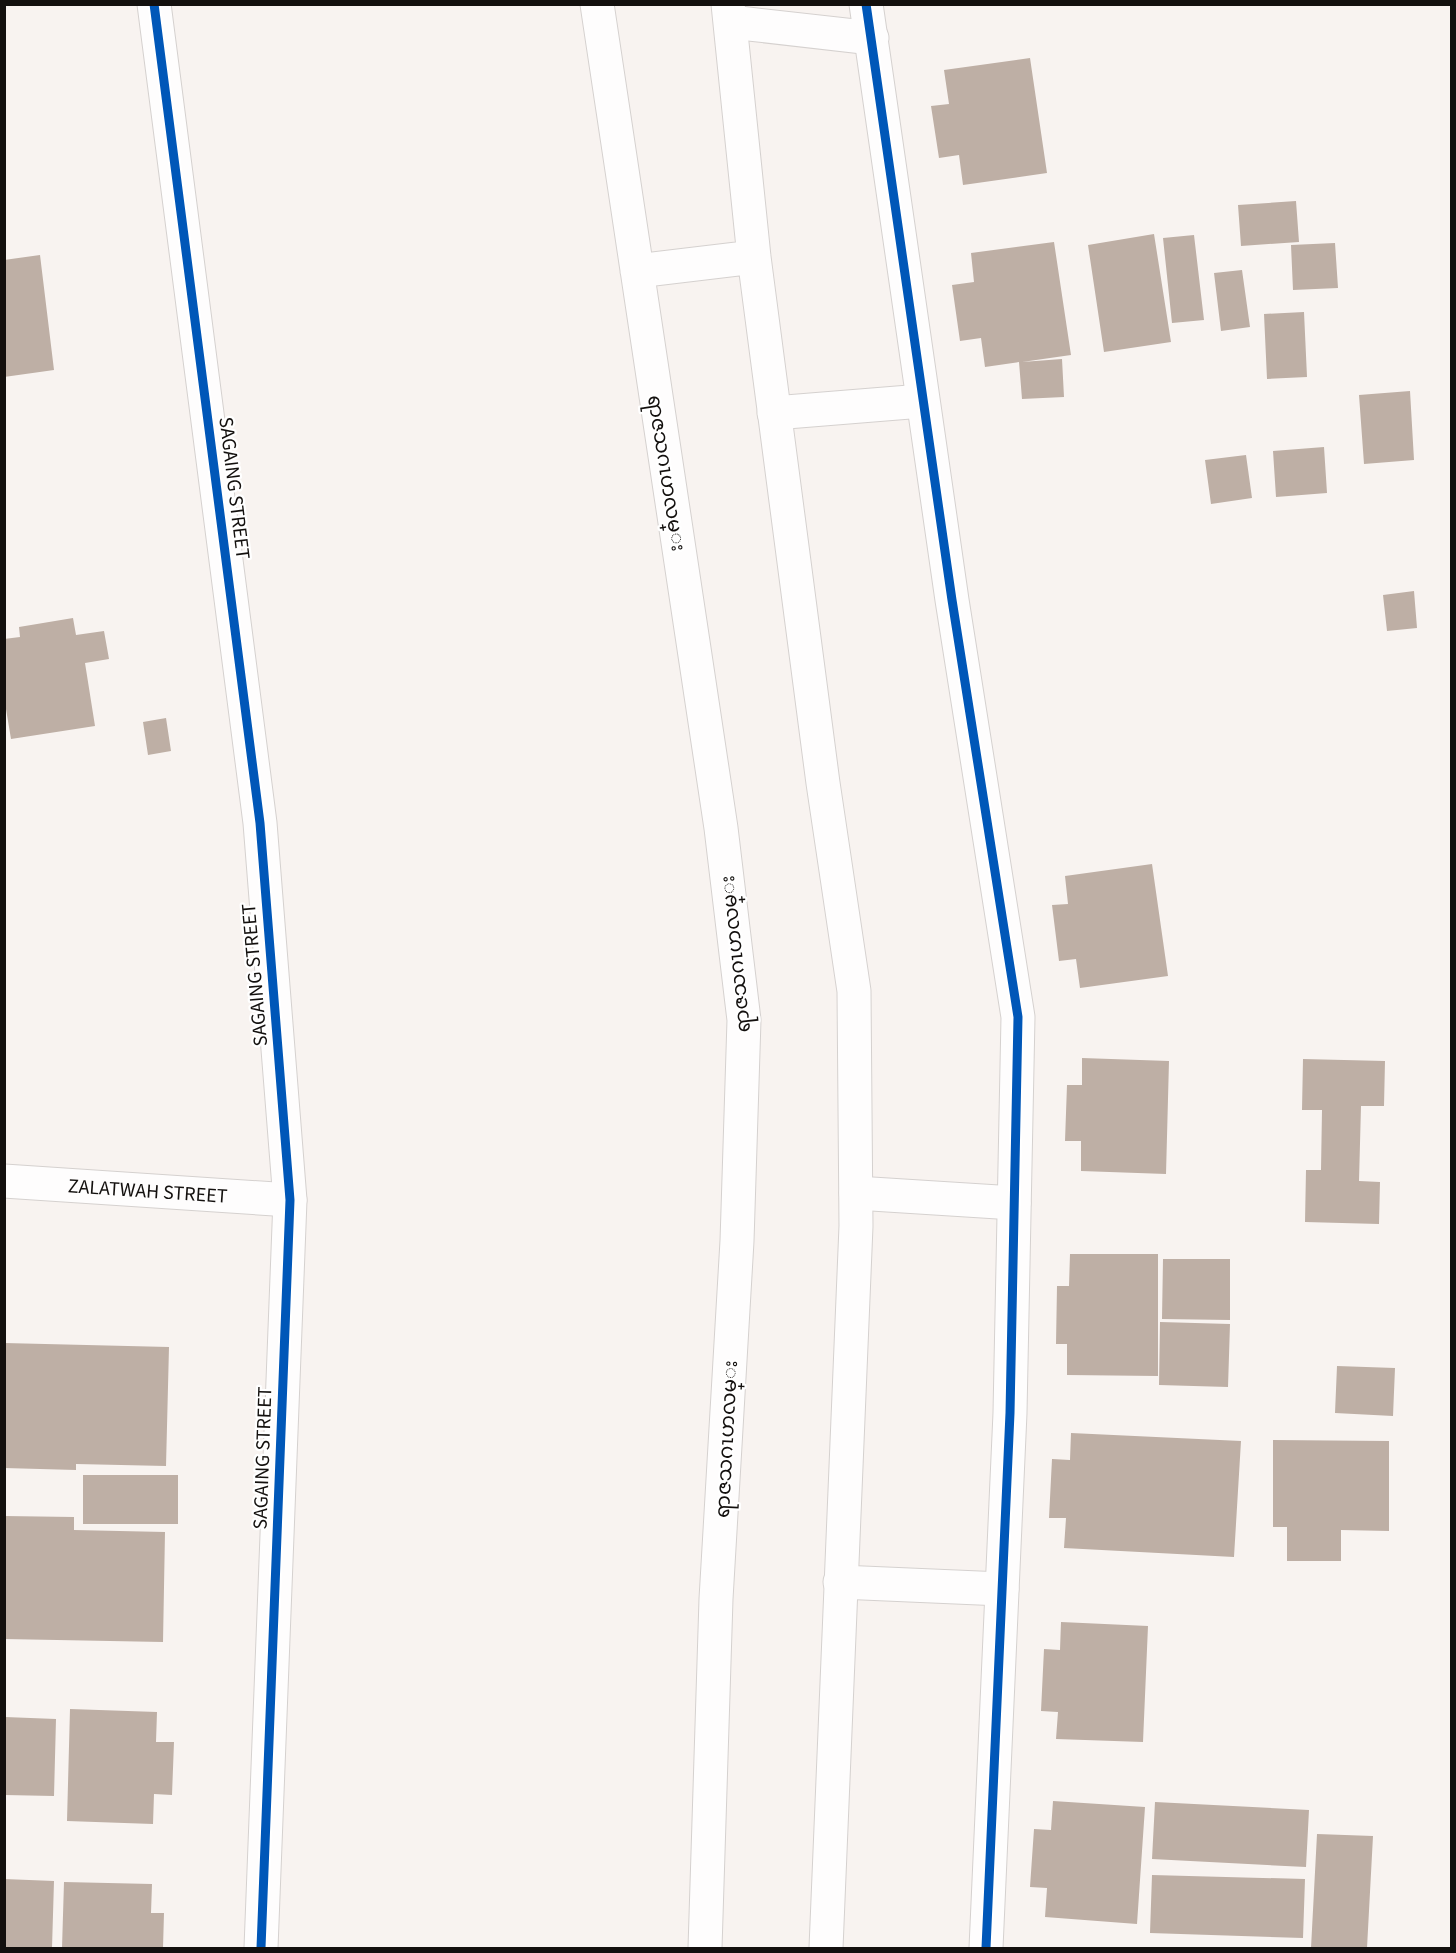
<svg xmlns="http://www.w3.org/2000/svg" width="1456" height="1953" viewBox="0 0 1456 1953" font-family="'Source Sans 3','Noto Sans Myanmar',sans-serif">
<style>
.building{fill:#beafa5}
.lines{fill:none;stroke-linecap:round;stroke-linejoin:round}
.minor-casing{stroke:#d5d1cf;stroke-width:35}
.major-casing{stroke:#d5d1cf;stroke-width:35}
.minor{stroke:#fefdfd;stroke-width:33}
.major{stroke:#fefdfd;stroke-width:33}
.cycleway-casing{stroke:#fff;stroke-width:13}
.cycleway{stroke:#0057b8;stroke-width:9}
.labels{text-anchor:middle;stroke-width:4.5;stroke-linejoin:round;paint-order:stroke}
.street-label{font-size:20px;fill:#13100e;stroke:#fff}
</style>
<rect width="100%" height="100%" fill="#f8f3f0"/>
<!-- building -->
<path class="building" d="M 1030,58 L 1047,173 L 963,185 L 959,155 L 939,158 L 931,106 L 949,104 L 944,70 Z
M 1296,201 L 1299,242 L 1241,246 L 1238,205 Z
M 1154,234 L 1171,342 L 1104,352 L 1088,245 Z
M 1194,235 L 1204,320 L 1172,323 L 1163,238 Z
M 1054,242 L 1071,355 L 1022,362 L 1062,359 L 1064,397 L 1022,399 L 1019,362 L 985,367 L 981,338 L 960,341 L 952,285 L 974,282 L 971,253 Z
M 1335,243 L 1338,288 L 1293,290 L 1291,245 Z
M 40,255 L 54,370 L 4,377 L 4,260 Z
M 1242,270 L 1250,327 L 1221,331 L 1214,273 Z
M 1304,312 L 1307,377 L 1267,379 L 1264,314 Z
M 1410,391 L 1414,460 L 1364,464 L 1359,395 Z
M 1324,447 L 1327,493 L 1276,497 L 1273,451 Z
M 1246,455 L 1252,498 L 1211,504 L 1205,460 Z
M 1414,591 L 1417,628 L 1387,631 L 1383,595 Z
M 73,618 L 76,635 L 104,631 L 109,659 L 85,663 L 95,726 L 11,739 L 4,697 L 4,639 L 20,637 L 19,627 Z
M 166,718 L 171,751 L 148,755 L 143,722 Z
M 1152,864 L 1168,976 L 1080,988 L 1076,959 L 1059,961 L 1052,905 L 1068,904 L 1065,876 Z
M 1082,1058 L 1169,1061 L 1166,1174 L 1081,1171 L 1081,1141 L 1065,1141 L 1067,1085 L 1082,1085 Z
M 1303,1059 L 1385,1061 L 1384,1106 L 1361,1106 L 1359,1181 L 1380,1182 L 1379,1224 L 1305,1222 L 1306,1170 L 1321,1170 L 1322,1110 L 1302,1110 Z
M 1070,1254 L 1158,1254 L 1158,1376 L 1067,1375 L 1067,1344 L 1056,1344 L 1057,1286 L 1069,1286 Z
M 1163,1259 L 1230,1259 L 1230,1320 L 1162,1319 Z
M 1160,1322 L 1230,1324 L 1228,1387 L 1159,1385 Z
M 4,1343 L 169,1347 L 166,1466 L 76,1464 L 76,1470 L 4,1468 Z
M 1337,1366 L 1395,1368 L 1393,1416 L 1335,1413 Z
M 1071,1433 L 1241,1441 L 1234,1557 L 1064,1548 L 1066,1518 L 1049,1518 L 1052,1459 L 1070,1460 Z
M 1273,1440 L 1389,1441 L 1389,1531 L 1341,1530 L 1341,1561 L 1287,1561 L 1287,1527 L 1273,1527 Z
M 83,1475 L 178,1475 L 178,1524 L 83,1524 Z
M 4,1516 L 74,1517 L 74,1530 L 165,1532 L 163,1642 L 4,1639 Z
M 1061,1622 L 1148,1626 L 1143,1742 L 1056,1739 L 1058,1712 L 1041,1711 L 1044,1649 L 1060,1650 Z
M 70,1709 L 157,1712 L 156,1742 L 174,1742 L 172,1795 L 154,1794 L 153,1824 L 67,1821 Z
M 5,1717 L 56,1719 L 54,1796 L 5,1795 Z
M 1053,1801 L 1145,1807 L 1137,1924 L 1045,1917 L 1047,1888 L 1030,1887 L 1034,1829 L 1051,1830 Z
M 1155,1802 L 1309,1810 L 1306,1867 L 1152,1859 Z
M 1317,1834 L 1373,1836 L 1367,1948 L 1311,1948 Z
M 1152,1875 L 1305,1879 L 1303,1938 L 1150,1933 Z
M 4,1879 L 54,1881 L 52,1948 L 4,1948 Z
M 64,1882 L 152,1884 L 151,1913 L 164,1913 L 163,1948 L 62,1948 Z"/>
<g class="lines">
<!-- minor casing -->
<g class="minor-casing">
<g id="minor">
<path d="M 154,4 L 260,823 L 290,1200 L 261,1948"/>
<path d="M 866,4 L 952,600 L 1018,1017 L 1010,1413 L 986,1948"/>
<path d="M 731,22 L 872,38"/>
<path d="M 774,413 L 922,401"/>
<path id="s1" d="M 4,1181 L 290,1200"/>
<path d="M 856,1193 L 1014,1203"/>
<path d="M 840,1582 L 1002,1589"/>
</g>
</g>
<!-- major casing -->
<g class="major-casing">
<path id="major" d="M 597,4 L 721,828 L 744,1020 L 737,1241 L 716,1599 L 705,1948
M 728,4 L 754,257 L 823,783 L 854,991 L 856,1226 L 826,1948
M 637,271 L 754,257"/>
</g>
<!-- minor -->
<use href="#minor" class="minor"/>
<!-- major -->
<use href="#major" class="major"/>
<!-- cycleway casing -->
<g class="cycleway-casing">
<path id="cycleway" d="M 154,4 L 260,823 L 290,1200 L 261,1948
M 866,4 L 952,600 L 1018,1017 L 1010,1413 L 986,1948"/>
</g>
<!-- cycleway -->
<use href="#cycleway" class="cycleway"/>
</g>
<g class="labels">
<!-- street labels -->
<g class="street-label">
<text transform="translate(667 473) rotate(81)" y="7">ရာဇသဂၤဟလမ္း</text>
<text transform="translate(235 488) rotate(83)" y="7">SAGAING STREET</text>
<text transform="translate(735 954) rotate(-96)" y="7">ရာဇသဂၤဟလမ္း</text>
<text transform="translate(254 975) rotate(-95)" y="7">SAGAING STREET</text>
<text dy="7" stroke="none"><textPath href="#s1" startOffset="144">ZALATWAH STREET</textPath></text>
<text transform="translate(726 1439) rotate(-87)" y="7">ရာဇသဂၤဟလမ္း</text>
<text transform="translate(262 1458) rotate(-88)" y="7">SAGAING STREET</text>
</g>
</g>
<!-- border -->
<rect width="1456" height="1953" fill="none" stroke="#13100e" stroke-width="12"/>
</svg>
